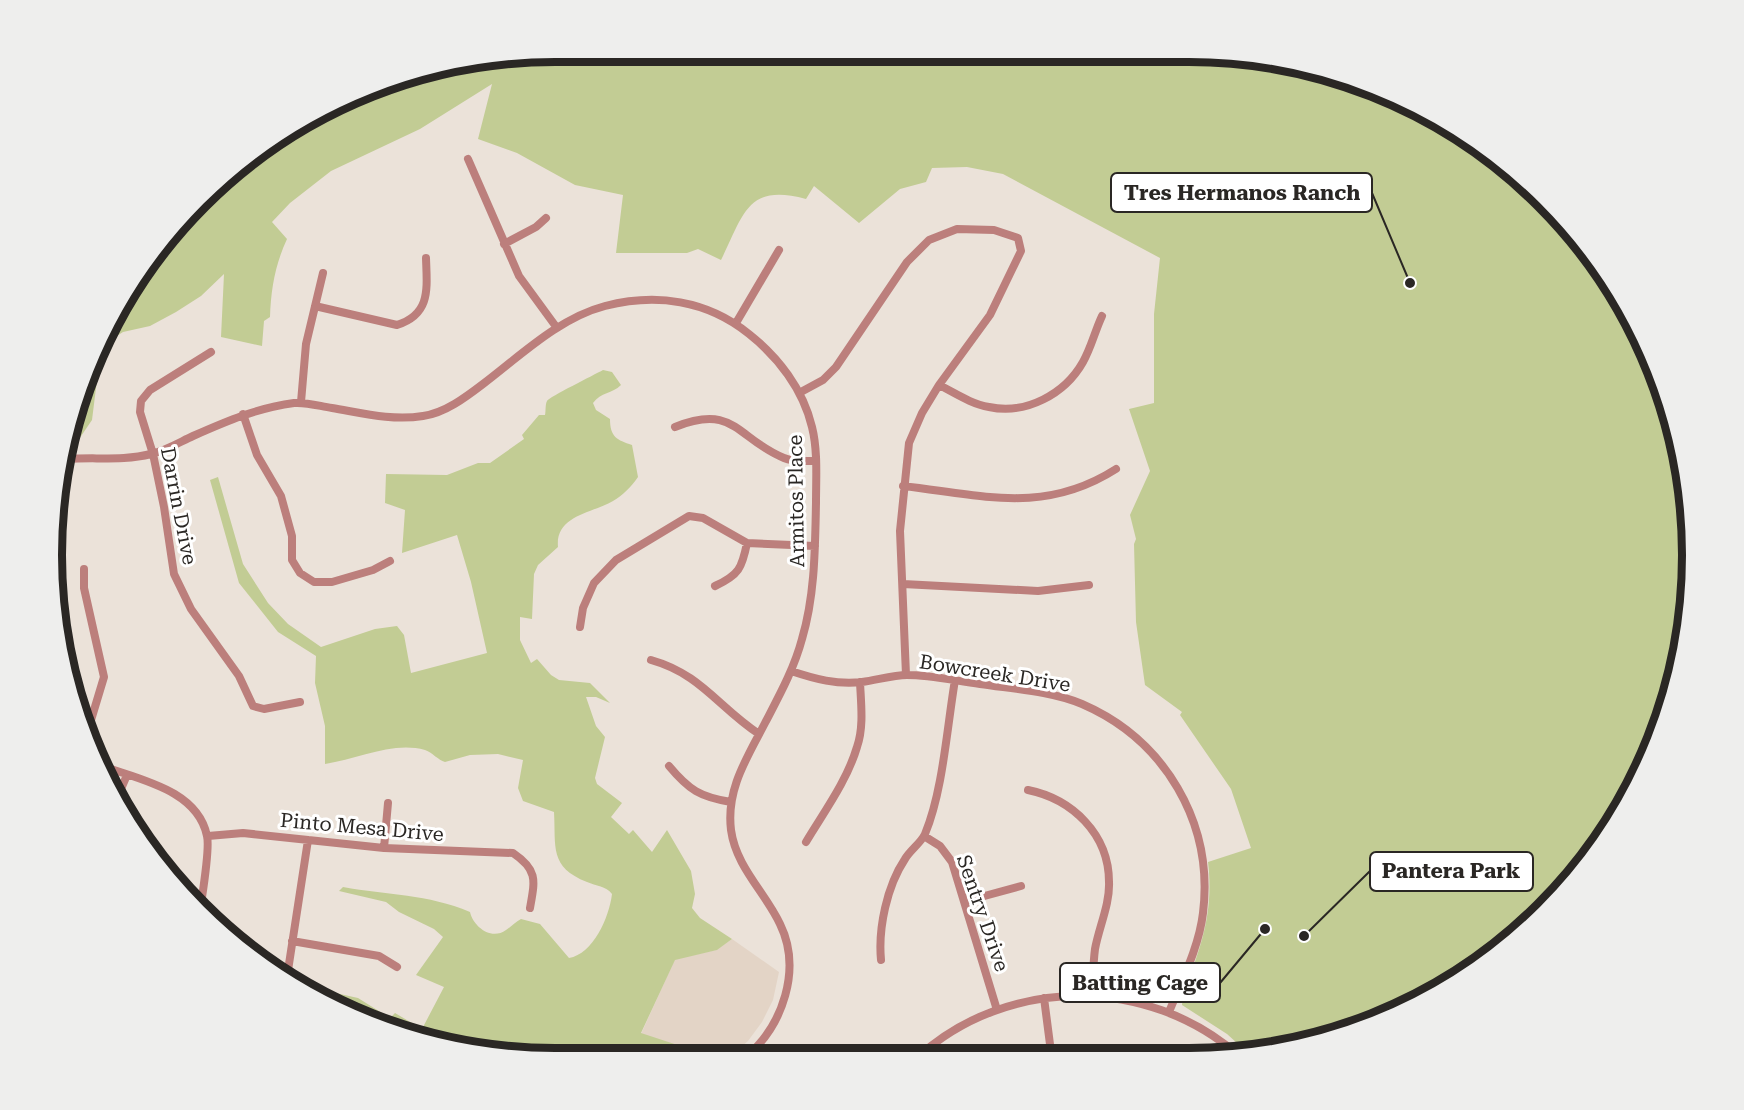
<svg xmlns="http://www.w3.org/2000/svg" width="1744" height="1110" viewBox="0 0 1744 1110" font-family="'Roboto Serif',serif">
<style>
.built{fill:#e3d4c6}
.green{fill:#c2cc94}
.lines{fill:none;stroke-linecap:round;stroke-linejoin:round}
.minor{stroke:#bc7f7c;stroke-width:8}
.labels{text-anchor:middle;stroke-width:6;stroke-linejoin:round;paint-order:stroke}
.street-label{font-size:20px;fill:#2a2724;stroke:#fff}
.rim{fill:none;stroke:#2a2724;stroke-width:8}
.leader{fill:none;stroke:#2a2724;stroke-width:2}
.callout-dot{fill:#2a2724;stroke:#fff;stroke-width:2}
.callout{fill:#fff;stroke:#2a2724;stroke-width:2}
.callout-label{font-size:21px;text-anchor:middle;font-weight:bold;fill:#2a2724}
</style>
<rect width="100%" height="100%" fill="#ebe2d9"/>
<!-- built -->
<path class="built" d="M 732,939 L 779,972 L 773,1000 L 762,1022 L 748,1041 L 731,1056 L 711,1056 L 641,1034 L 675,959 L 716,950 Z"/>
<!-- green -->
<path class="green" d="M 555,51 L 1254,55 L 1382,89 L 1496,155 L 1568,223 L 1626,303 L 1666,393 L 1689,490 L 1692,588 L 1676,686 L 1641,778 L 1589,862 L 1521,934 L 1441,992 L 1351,1032 L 1248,1053 L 1227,1034 L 1182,1005 L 1183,994 C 1201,947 1214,913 1208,862 L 1251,848 L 1231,789 L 1180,715 L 1182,712 L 1145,685 L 1136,622 L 1134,544 L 1136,539 L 1130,515 L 1150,471 L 1129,409 L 1154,403 L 1154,314 L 1160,258 L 1003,174 L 967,167 L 932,168 L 926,182 L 900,189 L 859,223 L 814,186 L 806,199 C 747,183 744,214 721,260 L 698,249 L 687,253 L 616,253 L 623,195 L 575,185 L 517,153 L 478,139 L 492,84 L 420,129 L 331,171 L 290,203 L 272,222 L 287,239 C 275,265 271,289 270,317 L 264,321 L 262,346 L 221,337 L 224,274 L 201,296 L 176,312 L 150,326 L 123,332 L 103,345 L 155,248 L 275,136 L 393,78 Z
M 94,362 L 97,380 L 92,420 L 73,448 L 69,448 L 78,393 Z
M 603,370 L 612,372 L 621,385 C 612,394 601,392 593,403 L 596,410 L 610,419 C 610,437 617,440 632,445 L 638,477 C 631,487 623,495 613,501 C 593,513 555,515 558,547 L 538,565 L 534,574 L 532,619 L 520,617 L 520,640 L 531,663 L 537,659 L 551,675 L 559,680 L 590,683 L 610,703 L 596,697 L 586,697 L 596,726 L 605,737 L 595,778 L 597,784 L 622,803 L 611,817 L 629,834 L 633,830 L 652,852 L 667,830 L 691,871 L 695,894 L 692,908 L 700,918 L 732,939 L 717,950 L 675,960 L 641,1033 L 711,1056 L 490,1055 L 362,1021 L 329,1002 L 331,992 L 358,998 L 390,1018 L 395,1013 L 422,1029 L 444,987 L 416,975 L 443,937 L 434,929 L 399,912 L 386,902 L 339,891 L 343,887 C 387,895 428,894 470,912 C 473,926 491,941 506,930 C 511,927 515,922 521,919 L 540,924 L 569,958 C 593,954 609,918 612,894 C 606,886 596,886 587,882 C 549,867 556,847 554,812 L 523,801 L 518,788 L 523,760 L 498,754 L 470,755 L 445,762 C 438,760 433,753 425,750 C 393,741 358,759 325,764 L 325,726 L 315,683 L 316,656 L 278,632 L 239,583 L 210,480 L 218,477 L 243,564 L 268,603 L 288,624 L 321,647 L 375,629 L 397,626 L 404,635 L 411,673 L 487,653 L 471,582 L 457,535 L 402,553 L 405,510 L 385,503 L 386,474 L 447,475 L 478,463 L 490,463 L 524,439 L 522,435 L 539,415 L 545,415 C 546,411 545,405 547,401 C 549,397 594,375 603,370 Z"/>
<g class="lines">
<!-- minor -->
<path class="minor" d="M 468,159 L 519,276 L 557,328
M 504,244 L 536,227 L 546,218
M 315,306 L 397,325 C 431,314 427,289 426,258
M 736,323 L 779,250
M 211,352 L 150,390 L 141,401 L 140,412 L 153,454 L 164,507 L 174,574 L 191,609 L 239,676 L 253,706 L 264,709 L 300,702
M 939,385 C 955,393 971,404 989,407 C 1026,415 1065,394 1083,362 C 1091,348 1095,331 1102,316
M 799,393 L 823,380 L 836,367 L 907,262 L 929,240 L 957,229 L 994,230 L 1018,238 L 1021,251 L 990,315 L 939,385 L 922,413 L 909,443 L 900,531 L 906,675
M 301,402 L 306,344 L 323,273
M 243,414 L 257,455 L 281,496 L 292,536 L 292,560 L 300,573 L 314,582 L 332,582 L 373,570 L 390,561
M 675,427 C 735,403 737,439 784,458 C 793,462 806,461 816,461
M 67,459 C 95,457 123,461 151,454 C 165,451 180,442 193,436 C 227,421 257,408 294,403 C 307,402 319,406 332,408 C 362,413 392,421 423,416 C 445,413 466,397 483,384 C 520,356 559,318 605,306 C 656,293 707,300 749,334 C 778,357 803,389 812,427 C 818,451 816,478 816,503 C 815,549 815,595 802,639 C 794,669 779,696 765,723 C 747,758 726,789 731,830 C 736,867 765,892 780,924 C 802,969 783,1025 747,1056
M 903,486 C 982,495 1044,515 1116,469
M 84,569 L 84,588 L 104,677 L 88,730
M 903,584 L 1038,591 L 1089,585
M 715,586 C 739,575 742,568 747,543
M 580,627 L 583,608 L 594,583 L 616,560 L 689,516 L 703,518 L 747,543 L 815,546
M 651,660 C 701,674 718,707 759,734
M 791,671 C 815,679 837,685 862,682 C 877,680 893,675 907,675 C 931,675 956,681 980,684 C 1014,689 1051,691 1082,704 C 1165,740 1214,823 1203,913 C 1199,947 1182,980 1169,1012
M 669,766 C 689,790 700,797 731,802
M 105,767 C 142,780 198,791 207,836 C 210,848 203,890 201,904
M 1028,790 C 1072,799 1109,834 1109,882 C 1110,904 1099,927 1095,949 C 1093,964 1093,980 1092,995
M 118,796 L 127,775
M 208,836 L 243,833 L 384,848 L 513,853 C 538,870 535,880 530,908
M 924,836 L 940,846 L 952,862 L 997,1010
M 806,842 C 824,812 847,781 857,747 C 864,727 861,704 860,682
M 384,848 L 388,803
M 966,901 L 1021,886
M 292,941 L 379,956 L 397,967
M 881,960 C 878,928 887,886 905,859 C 910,850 921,843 925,834 C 943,791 947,727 955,680
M 287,977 L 308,840
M 1044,998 L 1051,1052 L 1054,1057
M 918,1057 C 1007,976 1148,976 1238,1055"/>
</g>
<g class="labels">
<!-- street labels -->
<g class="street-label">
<text transform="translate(796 501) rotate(-91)" y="7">Armitos Place</text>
<text transform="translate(179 506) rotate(79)" y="7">Darrin Drive</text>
<text transform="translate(995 673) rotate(9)" y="7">Bowcreek Drive</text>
<text transform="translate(362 827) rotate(5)" y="7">Pinto Mesa Drive</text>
<text transform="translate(983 913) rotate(71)" y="7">Sentry Drive</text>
</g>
</g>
<!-- crop -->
<path d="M0 0H1744V1110H0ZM555 62H1189A493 493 0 0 1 1682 555V555A493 493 0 0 1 1189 1048H555A493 493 0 0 1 62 555V555A493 493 0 0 1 555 62Z" fill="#eeeeed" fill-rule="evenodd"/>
<path class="rim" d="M555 62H1189A493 493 0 0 1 1682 555V555A493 493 0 0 1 1189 1048H555A493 493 0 0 1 62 555V555A493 493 0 0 1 555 62Z"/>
<!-- callouts -->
<path class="leader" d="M1410 283L1372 193M1304 936L1370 871M1265 929L1220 983"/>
<g class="callout-dot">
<circle cx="1410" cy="283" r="6"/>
<circle cx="1304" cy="936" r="6"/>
<circle cx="1265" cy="929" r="6"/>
</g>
<g class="callout">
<rect x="1111" y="173" width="261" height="39" rx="6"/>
<rect x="1370" y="852" width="163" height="39" rx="6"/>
<rect x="1060" y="963" width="160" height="39" rx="6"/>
</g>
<g class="callout-label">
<text x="1242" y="200">Tres Hermanos Ranch</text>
<text x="1451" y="878">Pantera Park</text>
<text x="1140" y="990">Batting Cage</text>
</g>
</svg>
